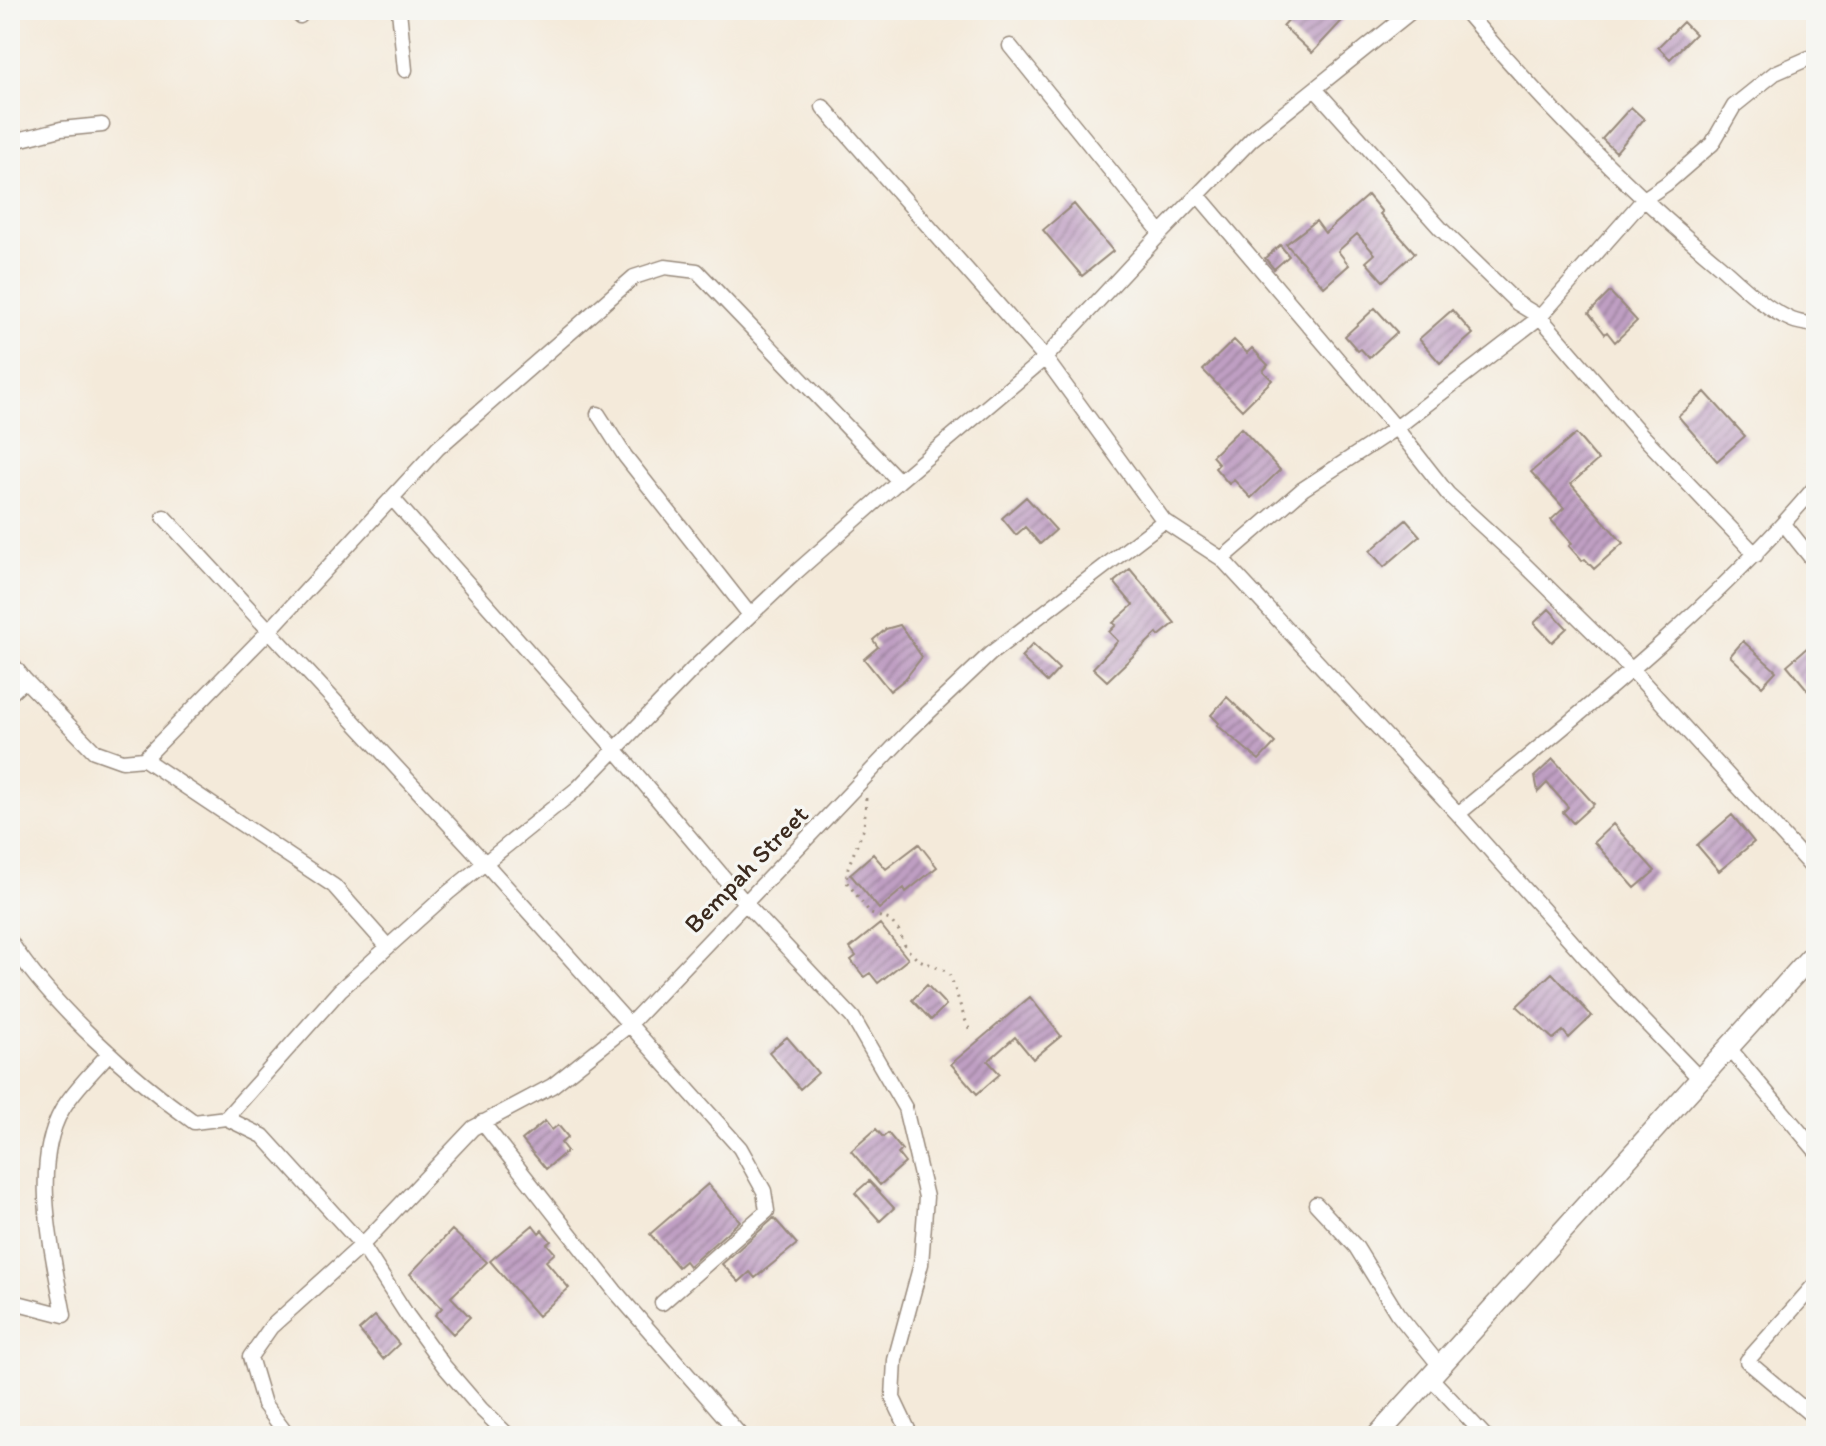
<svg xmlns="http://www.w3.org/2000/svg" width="1826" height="1446" viewBox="0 0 1826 1446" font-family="Itim,sans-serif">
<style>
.building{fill:url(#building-hatch)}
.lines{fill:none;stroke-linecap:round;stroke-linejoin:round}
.street-casing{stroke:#988a7c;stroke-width:17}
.secondary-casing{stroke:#988a7c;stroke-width:23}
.path{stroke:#988a7c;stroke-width:3;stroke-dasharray:2 6;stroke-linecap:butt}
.street{stroke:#fff;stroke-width:14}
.secondary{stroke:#fff;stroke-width:20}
.labels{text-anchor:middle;stroke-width:7;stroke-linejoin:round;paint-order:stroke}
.street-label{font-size:26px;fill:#3b2a1e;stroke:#f6f6f2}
</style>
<defs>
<pattern id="building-hatch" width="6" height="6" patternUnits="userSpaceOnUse" patternTransform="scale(2)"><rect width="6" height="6" fill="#bf9fc3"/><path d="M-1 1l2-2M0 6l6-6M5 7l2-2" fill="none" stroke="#9c829e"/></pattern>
</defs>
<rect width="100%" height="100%" fill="#f6f6f2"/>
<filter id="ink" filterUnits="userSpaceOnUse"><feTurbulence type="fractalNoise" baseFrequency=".0125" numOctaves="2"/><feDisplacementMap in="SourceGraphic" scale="16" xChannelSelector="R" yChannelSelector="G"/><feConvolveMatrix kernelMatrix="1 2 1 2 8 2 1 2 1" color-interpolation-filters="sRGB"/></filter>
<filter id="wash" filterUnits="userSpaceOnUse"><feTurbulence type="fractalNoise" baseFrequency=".006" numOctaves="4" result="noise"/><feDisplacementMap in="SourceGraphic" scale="32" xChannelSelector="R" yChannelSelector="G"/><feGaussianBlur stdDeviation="1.8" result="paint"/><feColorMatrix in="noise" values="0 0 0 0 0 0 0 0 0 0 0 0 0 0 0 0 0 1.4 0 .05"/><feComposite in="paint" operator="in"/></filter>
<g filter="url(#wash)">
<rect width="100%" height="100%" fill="#f4eada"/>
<g id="blocks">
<!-- building -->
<path class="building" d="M 1297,10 L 1352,10 L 1312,53 L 1283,26 Z
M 1683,22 L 1695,34 L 1670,59 L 1658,47 Z
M 1631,107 L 1644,119 L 1616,152 L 1602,139 Z
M 1368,195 L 1382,212 L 1380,214 L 1415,253 L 1383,281 L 1366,262 L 1375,254 L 1357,234 L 1338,251 L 1349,265 L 1324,287 L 1286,244 L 1316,221 L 1325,233 Z
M 1074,204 L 1113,251 L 1082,276 L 1043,230 Z
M 1280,245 L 1289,256 L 1274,269 L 1265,258 Z
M 1610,292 L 1637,321 L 1615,342 L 1607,332 L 1605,334 L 1589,313 Z
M 1375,308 L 1397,332 L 1369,358 L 1361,349 L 1358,351 L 1345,336 Z
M 1452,310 L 1473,334 L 1440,363 L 1419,339 Z
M 1234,340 L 1247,353 L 1252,348 L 1268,365 L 1263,371 L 1272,380 L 1242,410 L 1203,370 Z
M 1705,392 L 1745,436 L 1717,461 L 1678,416 Z
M 1241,428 L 1280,470 L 1251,498 L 1234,480 L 1229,484 L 1215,468 L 1219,464 L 1212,456 Z
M 1576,434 L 1598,460 L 1571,484 L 1623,543 L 1594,569 L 1585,559 L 1582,561 L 1569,546 L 1572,543 L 1551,520 L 1564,508 L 1531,472 Z
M 1026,497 L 1056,530 L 1040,544 L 1025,527 L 1016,535 L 1002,518 Z
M 1406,520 L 1420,536 L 1384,567 L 1370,551 Z
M 1130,569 L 1175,623 L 1159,636 L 1157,633 L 1107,681 L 1093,668 L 1118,641 L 1109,632 L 1116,625 L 1113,623 L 1133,605 L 1114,582 Z
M 1549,609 L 1567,628 L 1552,642 L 1534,623 Z
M 900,625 L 922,657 L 905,679 L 890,691 L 864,659 L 878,647 L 873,640 L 886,629 Z
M 1816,640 L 1816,700 L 1787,665 Z
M 1743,641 L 1776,671 L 1762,686 L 1730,656 Z
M 1033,644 L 1059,669 L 1047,682 L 1021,657 Z
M 1227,697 L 1275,743 L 1259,760 L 1217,725 L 1219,723 L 1211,715 Z
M 1553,759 L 1594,804 L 1573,823 L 1563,812 L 1568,807 L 1547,783 L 1538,792 L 1535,776 Z
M 1732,815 L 1754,842 L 1719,871 L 1697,845 Z
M 1613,824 L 1655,871 L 1635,888 L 1594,842 Z
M 919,844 L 937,867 L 906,892 L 904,888 L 879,909 L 850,874 L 873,854 L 886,869 Z
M 880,924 L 908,959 L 878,983 L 870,973 L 864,977 L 851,960 L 856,956 L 850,948 Z
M 1552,973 L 1592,1016 L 1569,1038 L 1563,1031 L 1553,1039 L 1517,1006 Z
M 927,985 L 946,1005 L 931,1020 L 912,1000 Z
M 1030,997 L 1061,1036 L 1033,1059 L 1015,1037 L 988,1061 L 1000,1074 L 977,1094 L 951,1064 Z
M 787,1037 L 818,1073 L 800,1089 L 769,1052 Z
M 545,1121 L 552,1130 L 558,1125 L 568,1137 L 561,1143 L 567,1151 L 546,1169 L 522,1140 Z
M 876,1129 L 883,1137 L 888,1133 L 902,1150 L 898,1154 L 905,1163 L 880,1185 L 851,1151 Z
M 869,1181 L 894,1208 L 880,1221 L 855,1193 Z
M 708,1184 L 740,1221 L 689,1266 L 685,1261 L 678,1267 L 650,1234 Z
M 774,1218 L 797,1244 L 755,1278 L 750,1272 L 739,1282 L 722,1264 Z
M 533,1225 L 539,1233 L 542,1230 L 551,1241 L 547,1244 L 555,1253 L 546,1261 L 569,1288 L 538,1316 L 490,1261 Z
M 452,1230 L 487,1262 L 451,1297 L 470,1317 L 453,1334 L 435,1315 L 442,1308 L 410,1274 Z
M 375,1316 L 399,1344 L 383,1359 L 359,1330 Z"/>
</g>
</g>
<g filter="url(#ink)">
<use href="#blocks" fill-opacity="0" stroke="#988a7c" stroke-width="2"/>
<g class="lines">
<!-- street casing -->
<g class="street-casing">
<path id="street" d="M 299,10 L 300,16
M 399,10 L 405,70
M 1464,10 C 1540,100 1629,190 1719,265 C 1741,284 1765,309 1792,320 C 1799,323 1809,324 1816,325
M 1010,46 L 1161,233
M 1315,89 L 1441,229 L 1517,303 L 1540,317 L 1640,433 L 1756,555
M 823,107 L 1045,358 L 1164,521 L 1222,559 L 1458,814 L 1620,996 L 1701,1080
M 10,142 L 61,129 L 102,125
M 1198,195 L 1396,428 L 1448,494 L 1520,560 L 1632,670 L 1816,872
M 598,414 L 625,456 L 750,615
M 392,498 L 615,749 L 747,905 L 853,1018 L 905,1108 L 926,1197 L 921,1264 L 895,1360 L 893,1398 L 911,1436
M 164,517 L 485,863 L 740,1148 L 764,1191 L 767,1211 L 662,1303
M 1784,524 L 1816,564
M 1222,559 L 1303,489 L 1396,428 L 1540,317 L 1644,199 L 1666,184 L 1712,144 L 1734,106 L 1775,73 L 1816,55
M 10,661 L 25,680 L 94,751 L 122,761 L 144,759 L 334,886 L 388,947
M 10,694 L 25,680
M 144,759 L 269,631 L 438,448 L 634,277 L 665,267 L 697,271 L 899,481
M 1458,814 C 1583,711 1712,610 1816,486
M 10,941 C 51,1005 132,1078 194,1122 L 226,1118 L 263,1136 L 362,1245 L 407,1315 L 444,1366 L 481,1409 L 509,1436
M 1729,1048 L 1816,1151
M 226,1118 L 340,990 L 449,892 L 578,788 L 693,669 L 794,574 L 899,481 L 1045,358 L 1161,233 L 1252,139 L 1413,10
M 482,1122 L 615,1291 L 741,1436
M 1316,1204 L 1356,1247 L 1397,1313 L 1440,1366
M 1816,1283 L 1747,1361 L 1816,1419
M 10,1301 L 64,1315 C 53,1255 30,1166 62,1110 C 74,1089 94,1071 109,1053
M 1430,1377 L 1485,1436
M 288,1436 L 264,1404 L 250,1357 L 271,1327 L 362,1245 L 473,1128 L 552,1086 L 629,1025 L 910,730 L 990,654 L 1164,521"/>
</g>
<!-- secondary casing -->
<g class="secondary-casing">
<path id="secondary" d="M 1377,1436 L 1816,951"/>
</g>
<!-- path -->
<path class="path" d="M 866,798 L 864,828 L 848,867 L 846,881 L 871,914 L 890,920 L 899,931 L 906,948 L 917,959 L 948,972 C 958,992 961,1015 972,1034"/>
<!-- street -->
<use href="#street" class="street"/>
<!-- secondary -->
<use href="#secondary" class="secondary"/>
</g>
</g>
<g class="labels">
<!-- street labels -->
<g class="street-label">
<text transform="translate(746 869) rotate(-46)" y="9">Bempah Street</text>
</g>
</g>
<!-- margin -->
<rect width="1826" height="1446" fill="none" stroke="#f6f6f2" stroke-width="40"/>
</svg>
